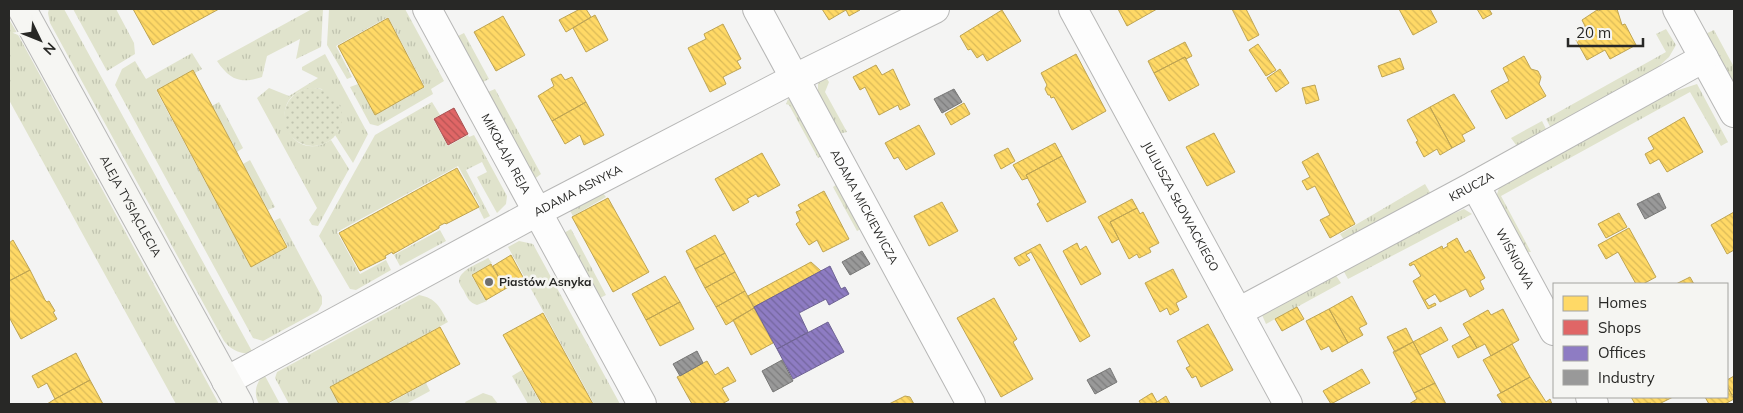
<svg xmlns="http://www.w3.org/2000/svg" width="1743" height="413" viewBox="0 0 1743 413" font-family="Mulish,sans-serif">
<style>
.grass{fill:url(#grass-tufts)}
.park{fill:url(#park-dots)}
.homes{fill:url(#homes-back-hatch);stroke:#bea453}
.shops{fill:url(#shops-back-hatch);stroke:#a95353}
.offices{fill:url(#offices-back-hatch);stroke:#6f6394}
.industry{fill:url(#industry-back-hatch);stroke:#777776}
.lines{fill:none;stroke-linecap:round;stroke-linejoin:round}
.street-casing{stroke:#b7b7b6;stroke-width:30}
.secondary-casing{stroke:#b7b7b6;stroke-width:30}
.street{stroke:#fdfdfd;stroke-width:28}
.secondary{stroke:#f6f6f3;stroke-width:28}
.poi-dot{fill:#6f6f6e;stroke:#f5f5f2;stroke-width:2}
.labels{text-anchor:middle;stroke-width:5;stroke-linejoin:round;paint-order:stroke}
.street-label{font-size:12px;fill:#282826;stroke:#f5f5f2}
.poi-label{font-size:12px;font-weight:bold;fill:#282826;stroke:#f5f5f2;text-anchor:start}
</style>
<defs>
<pattern id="grass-tufts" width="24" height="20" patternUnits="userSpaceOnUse" patternTransform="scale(1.25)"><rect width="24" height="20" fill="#e0e3cc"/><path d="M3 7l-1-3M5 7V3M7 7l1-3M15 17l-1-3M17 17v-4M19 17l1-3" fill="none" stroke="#c0c3af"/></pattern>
<pattern id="park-dots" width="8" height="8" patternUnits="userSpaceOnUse" patternTransform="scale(1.25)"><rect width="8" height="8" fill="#e0e3cc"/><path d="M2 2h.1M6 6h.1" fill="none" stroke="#c0c3af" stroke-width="1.8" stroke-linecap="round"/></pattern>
<pattern id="homes-back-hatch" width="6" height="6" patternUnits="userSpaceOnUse" patternTransform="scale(1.25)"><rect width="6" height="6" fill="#ffd966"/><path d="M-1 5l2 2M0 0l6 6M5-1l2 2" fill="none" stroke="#dbba58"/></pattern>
<pattern id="shops-back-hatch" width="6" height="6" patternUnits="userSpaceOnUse" patternTransform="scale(1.25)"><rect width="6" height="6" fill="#e06666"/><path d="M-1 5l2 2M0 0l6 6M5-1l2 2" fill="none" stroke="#b65454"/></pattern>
<pattern id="offices-back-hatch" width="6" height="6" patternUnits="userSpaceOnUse" patternTransform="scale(1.25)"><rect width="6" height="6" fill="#8e7cc3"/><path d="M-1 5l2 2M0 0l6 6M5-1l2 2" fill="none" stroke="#74669e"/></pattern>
<pattern id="industry-back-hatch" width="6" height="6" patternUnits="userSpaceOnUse" patternTransform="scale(1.25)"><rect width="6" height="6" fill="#999"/><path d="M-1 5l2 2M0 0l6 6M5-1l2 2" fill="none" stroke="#7d7d7d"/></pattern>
</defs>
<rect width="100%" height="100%" fill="#f4f4f3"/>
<!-- grass -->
<path class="grass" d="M 49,9 L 64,9 L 253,353 C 241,355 231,350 224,341 L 50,23 L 48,13 Z
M 73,9 L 116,9 L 134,43 L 135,54 L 107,71 Z
M 312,9 L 323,9 L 321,47 L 296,59 L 300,39 L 267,56 L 262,77 C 240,84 230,80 217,61 Z
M 329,9 L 405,9 L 444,81 L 431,89 L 433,94 L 378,126 L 370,124 L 350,87 L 358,84 L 375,115 L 425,87 L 388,17 L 336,46 L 352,77 L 347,79 L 327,45 Z
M 9,19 L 16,31 L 219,404 L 176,404 L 9,100 Z
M 1666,29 L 1676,45 L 1669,57 L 1657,68 L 1552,130 L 1546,119 L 1666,52 L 1656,34 Z
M 1714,30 L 1734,67 L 1734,85 L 1703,35 Z
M 464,33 L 489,79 L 483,82 L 479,81 L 457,41 L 458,36 Z
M 192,53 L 202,69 L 195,73 L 193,70 L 156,90 L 251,267 L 288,247 L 274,221 L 280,218 L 322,297 L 322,304 L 318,311 L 263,341 L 253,338 L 115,85 L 122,69 L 135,61 L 146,79 Z
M 325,54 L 368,134 L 353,163 L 335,135 L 339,130 L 322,89 C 260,82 284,170 331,140 L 349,169 L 318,226 L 312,225 L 309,220 L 317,208 L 257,98 L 269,88 L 289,96 L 318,78 L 302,70 L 302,67 Z
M 825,76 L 829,82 L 825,92 L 847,132 L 838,134 L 818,95 L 818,84 Z
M 1697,84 L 1728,142 L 1721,146 L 1690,92 L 1501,196 L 1531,252 L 1524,252 L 1496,197 L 1500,185 L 1660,96 Z
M 495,89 L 541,174 L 533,180 L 487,96 L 488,92 Z
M 788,99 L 793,102 L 823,155 L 818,158 L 789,105 L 786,104 Z
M 219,102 L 243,148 L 237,152 L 212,106 Z
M 432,102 L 440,115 L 433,119 L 448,146 L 468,135 L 469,137 L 474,135 L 507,196 L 506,204 L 497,213 L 477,177 L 487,172 L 482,162 L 466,170 L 490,216 L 484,219 L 478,207 L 480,206 L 458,166 L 337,232 L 360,274 L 386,260 L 391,270 L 356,290 L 350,289 L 319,236 L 375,135 Z
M 1542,121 L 1548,133 L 1519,149 L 1511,138 Z
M 250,160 L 275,207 L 268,210 L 243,164 Z
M 839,183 L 863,228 L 857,231 L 833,187 Z
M 1425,184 L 1431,194 L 1347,244 L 1340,234 Z
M 602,192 L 606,197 L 573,216 L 569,209 Z
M 1464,209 L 1472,214 L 1348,279 L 1343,270 L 1427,225 Z
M 571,229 L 606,295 L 600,298 L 597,298 L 562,234 Z
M 440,230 L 446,241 L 400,266 L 394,255 Z
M 519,241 L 533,244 L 620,404 L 594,404 L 508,247 Z
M 488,258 L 492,263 L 471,275 L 487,301 L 477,305 C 470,303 467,298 464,291 C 462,288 459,284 459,280 C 461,269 480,263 488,258 Z
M 1335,274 L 1341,283 L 1266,324 L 1262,315 L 1273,305 Z
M 419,295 C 436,298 440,307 448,322 L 330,387 L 339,404 L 289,404 L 275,378 L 277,372 Z
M 522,370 L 541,404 L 528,404 L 512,376 Z
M 264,374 L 280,404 L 259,404 C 253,393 256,383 264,374 Z
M 426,383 L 430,391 L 406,404 L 388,404 Z
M 483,393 L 492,396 L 498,404 L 466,404 L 465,402 Z"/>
<!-- park -->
<path class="park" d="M284 117a29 29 0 1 1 58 0a29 29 0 1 1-58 0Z"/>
<!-- homes -->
<path class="homes" d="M 133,9 L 219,9 L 153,45 Z
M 580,9 L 586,9 L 591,17 L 566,32 L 559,20 Z
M 822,9 L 859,9 L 860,10 L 849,16 L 846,10 L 829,20 Z
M 1118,9 L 1157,9 L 1127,26 Z
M 1232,9 L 1246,9 L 1259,35 L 1248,41 Z
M 1399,9 L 1430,9 L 1437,22 L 1413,35 Z
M 1477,9 L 1489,9 L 1492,14 L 1483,19 Z
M 1603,9 L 1617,9 L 1622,25 L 1625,24 L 1636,45 L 1610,59 L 1605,50 L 1587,60 L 1576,40 L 1581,37 L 1585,26 L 1582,20 L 1597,10 L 1598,11 Z
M 1002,10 L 1021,41 L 987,61 L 983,54 L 977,58 L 971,49 L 968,50 L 960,36 Z
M 595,15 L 608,40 L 586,52 L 573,28 Z
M 503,16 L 525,55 L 496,71 L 474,32 Z
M 388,18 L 424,87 L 375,115 L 338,46 Z
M 723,24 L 741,59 L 737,61 L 741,68 L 723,77 L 726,84 L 710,92 L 688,48 L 706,39 L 704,34 Z
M 1185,42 L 1192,56 L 1186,59 L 1185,57 L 1154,73 L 1148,61 Z
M 1258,44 L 1276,70 L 1266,76 L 1249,50 Z
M 1076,54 L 1106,111 L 1072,130 L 1054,97 L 1051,98 L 1050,95 L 1048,95 L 1045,89 L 1047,85 L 1041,73 Z
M 1524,56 L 1531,69 L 1538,71 L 1541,77 L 1539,84 L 1546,96 L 1506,119 L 1491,91 L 1509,81 L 1503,68 Z
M 1185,57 L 1199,85 L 1169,101 L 1154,73 Z
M 1400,58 L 1404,69 L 1382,77 L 1378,66 Z
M 876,65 L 882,75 L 893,69 L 910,105 L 900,110 L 898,105 L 879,115 L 865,87 L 860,90 L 853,77 Z
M 1280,69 L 1289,83 L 1276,92 L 1267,78 Z
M 193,70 L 287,247 L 251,267 L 157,90 Z
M 561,74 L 565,80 L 572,77 L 586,102 L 552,121 L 538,96 L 554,86 L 551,79 Z
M 1315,85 L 1319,100 L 1306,104 L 1302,88 Z
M 1454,94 L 1475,128 L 1462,135 L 1465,141 L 1452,148 L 1430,107 Z
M 586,102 L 604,135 L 584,145 L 580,135 L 565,144 L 552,121 Z
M 964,103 L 970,114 L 951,125 L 945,114 Z
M 1430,107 L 1452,148 L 1440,155 L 1437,149 L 1424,157 L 1416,142 L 1418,141 L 1407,120 Z
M 1684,117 L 1703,152 L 1667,172 L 1659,159 L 1650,164 L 1645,154 L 1654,149 L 1648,138 Z
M 919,125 L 935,154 L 906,170 L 898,157 L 894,159 L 885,143 Z
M 1214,133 L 1235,172 L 1207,186 L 1186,147 Z
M 1055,143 L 1062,156 L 1026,175 L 1028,178 L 1022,180 L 1013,165 Z
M 1008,148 L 1015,161 L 1001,169 L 994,155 Z
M 762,153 L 780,185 L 758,197 L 756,194 L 747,199 L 749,202 L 733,211 L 715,179 Z
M 1318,153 L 1355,224 L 1330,238 L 1320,220 L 1330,215 L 1315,186 L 1307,190 L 1302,181 L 1310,177 L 1302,162 Z
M 1062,156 L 1086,202 L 1047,222 L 1037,204 L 1040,202 L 1026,175 Z
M 457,168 L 479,207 L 446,224 L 445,223 L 439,226 L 439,228 L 393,254 L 392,252 L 385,256 L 386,258 L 360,271 L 339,233 Z
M 824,191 L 849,239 L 823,252 L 817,240 L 809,245 L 803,236 L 796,224 L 800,221 L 796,212 L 801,210 L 798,205 Z
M 608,198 L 649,272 L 613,292 L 572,217 Z
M 1132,199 L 1137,208 L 1110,222 L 1119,239 L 1112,243 L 1098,217 Z
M 942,202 L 958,231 L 929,246 L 914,216 Z
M 1137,208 L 1140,214 L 1143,212 L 1159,243 L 1149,248 L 1151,252 L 1139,258 L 1137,254 L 1129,259 L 1110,222 Z
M 1734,212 L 1734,250 L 1727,254 L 1711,225 Z
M 1619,213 L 1627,227 L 1606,238 L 1598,224 Z
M 1629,228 L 1656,277 L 1643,284 L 1636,284 L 1618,252 L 1606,259 L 1598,245 Z
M 715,235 L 725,253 L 695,269 L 686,251 Z
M 1457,238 L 1465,253 L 1470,250 L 1485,278 L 1480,281 L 1484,289 L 1470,297 L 1466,289 L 1440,302 L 1435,294 L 1425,300 L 1429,306 L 1435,303 L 1436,305 L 1428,309 L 1413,281 L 1421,276 L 1414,264 L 1410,266 L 1409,264 L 1442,246 L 1443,249 L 1448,246 L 1447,244 Z
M 13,240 L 30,270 L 9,281 L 9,243 Z
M 1077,243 L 1080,250 L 1086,246 L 1101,274 L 1081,285 L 1063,251 Z
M 1040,244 L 1090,336 L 1080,342 L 1031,252 L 1026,255 L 1030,260 L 1019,266 L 1014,258 Z
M 725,253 L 735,272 L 705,288 L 695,269 Z
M 511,255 L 524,279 L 505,289 L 493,266 Z
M 811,262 L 821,271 L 754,307 L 748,296 Z
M 491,264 L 505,289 L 486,300 L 472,275 Z
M 1173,269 L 1187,297 L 1176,303 L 1179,310 L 1170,315 L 1167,308 L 1160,312 L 1145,283 Z
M 30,270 L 45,300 L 47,302 L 49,301 L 55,311 L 53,312 L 57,319 L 21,339 L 9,317 L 9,281 Z
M 735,272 L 745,291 L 716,307 L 705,288 Z
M 665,276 L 680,302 L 646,320 L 632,294 Z
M 1690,277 L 1694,284 L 1676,284 Z
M 745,291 L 754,308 L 726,325 L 716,307 Z
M 1352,296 L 1367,324 L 1359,328 L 1363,335 L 1348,343 L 1329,309 Z
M 994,298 L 1017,339 L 1013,342 L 1033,379 L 1001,397 L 957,318 Z
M 680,302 L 694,329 L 660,346 L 646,320 Z
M 1297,307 L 1304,319 L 1282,331 L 1275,319 Z
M 754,308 L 773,343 L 751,355 L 733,320 Z
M 1329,309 L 1348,343 L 1332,352 L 1329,346 L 1321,350 L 1306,321 Z
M 1503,309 L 1519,340 L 1491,356 L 1485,344 L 1477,348 L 1463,324 L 1488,310 L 1491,315 Z
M 543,313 L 593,404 L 542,404 L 503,335 Z
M 1208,324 L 1233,370 L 1201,387 L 1196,376 L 1192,378 L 1186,368 L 1190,366 L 1177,341 Z
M 440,327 L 460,364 L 386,404 L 339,404 L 330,387 Z
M 1441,327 L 1448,340 L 1420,355 L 1413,342 Z
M 1406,328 L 1413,342 L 1395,352 L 1387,337 Z
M 1470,336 L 1477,348 L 1458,358 L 1452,346 Z
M 1413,342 L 1435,383 L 1414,393 L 1393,352 Z
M 1512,344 L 1530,377 L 1501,393 L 1483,360 Z
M 76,353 L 90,380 L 55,399 L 47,383 L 38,388 L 32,376 Z
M 707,361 L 715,375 L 728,367 L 736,381 L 722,388 L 729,400 L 722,404 L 692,404 L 677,377 Z
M 1362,369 L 1370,383 L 1331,404 L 1323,391 Z
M 1734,376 L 1734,394 L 1732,395 L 1727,386 L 1727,380 Z
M 1530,377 L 1546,402 L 1550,399 L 1552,404 L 1503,404 L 1497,395 Z
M 90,380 L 103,404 L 47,404 L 55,399 Z
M 1435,383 L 1446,404 L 1409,404 L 1417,399 L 1414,393 Z
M 1727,386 L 1734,399 L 1725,404 L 1709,404 L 1705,397 L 1727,397 Z
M 1152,393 L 1157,402 L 1153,404 L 1141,404 L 1139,401 Z
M 905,396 L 910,397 L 914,404 L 889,404 Z
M 1166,396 L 1170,404 L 1153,404 L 1157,402 Z
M 1631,397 L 1673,397 L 1659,404 L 1652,404 L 1651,403 L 1635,404 Z"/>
<!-- shops -->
<path class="shops" d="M 454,108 L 468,134 L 448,145 L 434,119 Z"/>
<!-- offices -->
<path class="offices" d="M 830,266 L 841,289 L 845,287 L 849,294 L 829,305 L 826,299 L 799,313 L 808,332 L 777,349 L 754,307 Z
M 828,322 L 844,352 L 793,379 L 777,349 Z"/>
<!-- industry -->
<path class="industry" d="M 954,89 L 962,102 L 942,113 L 934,99 Z
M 1659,193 L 1666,208 L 1645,219 L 1637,204 Z
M 862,251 L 870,264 L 850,275 L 842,262 Z
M 697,351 L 703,363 L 680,376 L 673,364 Z
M 782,360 L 793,381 L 773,392 L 762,371 Z
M 1110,368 L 1117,382 L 1095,394 L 1087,380 Z"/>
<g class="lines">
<!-- street casing -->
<g class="street-casing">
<g id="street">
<path id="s1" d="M 427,9 L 642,404"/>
<path id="s2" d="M 757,9 L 971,404"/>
<path id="s3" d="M 1073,9 L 1288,404"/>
<path d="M 1677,9 L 1734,113"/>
<path id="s4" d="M 1475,185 L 1554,331"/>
<path id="s5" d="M 1238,312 L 1475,185 L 1704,58"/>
<path id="s6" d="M 226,381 L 537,212 L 795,78 L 935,9"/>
<path d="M 1590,397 L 1594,404"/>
</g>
</g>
<!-- secondary casing -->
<g class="secondary-casing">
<g id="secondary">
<path id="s7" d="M 22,9 L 239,404"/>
</g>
</g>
<!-- street -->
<use href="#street" class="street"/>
<!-- secondary -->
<use href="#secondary" class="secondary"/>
</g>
<!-- markers -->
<circle class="poi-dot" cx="489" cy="282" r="5"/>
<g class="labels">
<!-- street labels -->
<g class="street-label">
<text dy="4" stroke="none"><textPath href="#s1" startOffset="165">MIKOŁAJA REJA</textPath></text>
<text dy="4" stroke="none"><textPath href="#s5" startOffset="265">KRUCZA</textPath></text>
<text dy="4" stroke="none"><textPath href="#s6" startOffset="400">ADAMA ASNYKA</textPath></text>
<text dy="4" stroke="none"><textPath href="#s7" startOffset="225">ALEJA TYSIĄCLECIA</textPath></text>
<text dy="4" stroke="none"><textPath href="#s2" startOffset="225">ADAMA MICKIEWICZA</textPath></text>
<text dy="4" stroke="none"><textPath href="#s3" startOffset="225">JULIUSZA SŁOWACKIEGO</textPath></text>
<text dy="4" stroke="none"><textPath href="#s4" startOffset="84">WIŚNIOWA</textPath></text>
</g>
<!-- poi labels -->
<g class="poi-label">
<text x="499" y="286">Piastów Asnyka</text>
</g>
</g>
<!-- border -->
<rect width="1743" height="413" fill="none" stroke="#282826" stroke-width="20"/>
<!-- legend -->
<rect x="1553" y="283" width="175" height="115" fill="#f5f5f2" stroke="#a3a3a0"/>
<rect x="1563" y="296" width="25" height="15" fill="#ffd966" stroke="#a3a3a0"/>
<text x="1598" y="308" font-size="15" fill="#282826">Homes</text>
<rect x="1563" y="320" width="25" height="15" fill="#e06666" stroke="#a3a3a0"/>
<text x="1598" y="333" font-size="15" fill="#282826">Shops</text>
<rect x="1563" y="346" width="25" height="15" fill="#8e7cc3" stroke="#a3a3a0"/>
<text x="1598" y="358" font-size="15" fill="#282826">Offices</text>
<rect x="1563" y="370" width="25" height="15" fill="#999999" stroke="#a3a3a0"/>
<text x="1598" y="383" font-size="15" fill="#282826">Industry</text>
<!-- north arrow -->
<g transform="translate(40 40) rotate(133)" stroke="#f5f5f2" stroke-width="4" paint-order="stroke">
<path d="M0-4L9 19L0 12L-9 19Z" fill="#282826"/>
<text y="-8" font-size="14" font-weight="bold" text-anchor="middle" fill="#282826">N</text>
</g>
<!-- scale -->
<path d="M1568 38v8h75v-8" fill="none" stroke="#282826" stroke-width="2.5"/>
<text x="1576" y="38" font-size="15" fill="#282826" stroke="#f5f5f2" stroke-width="4" paint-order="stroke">20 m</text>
</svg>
